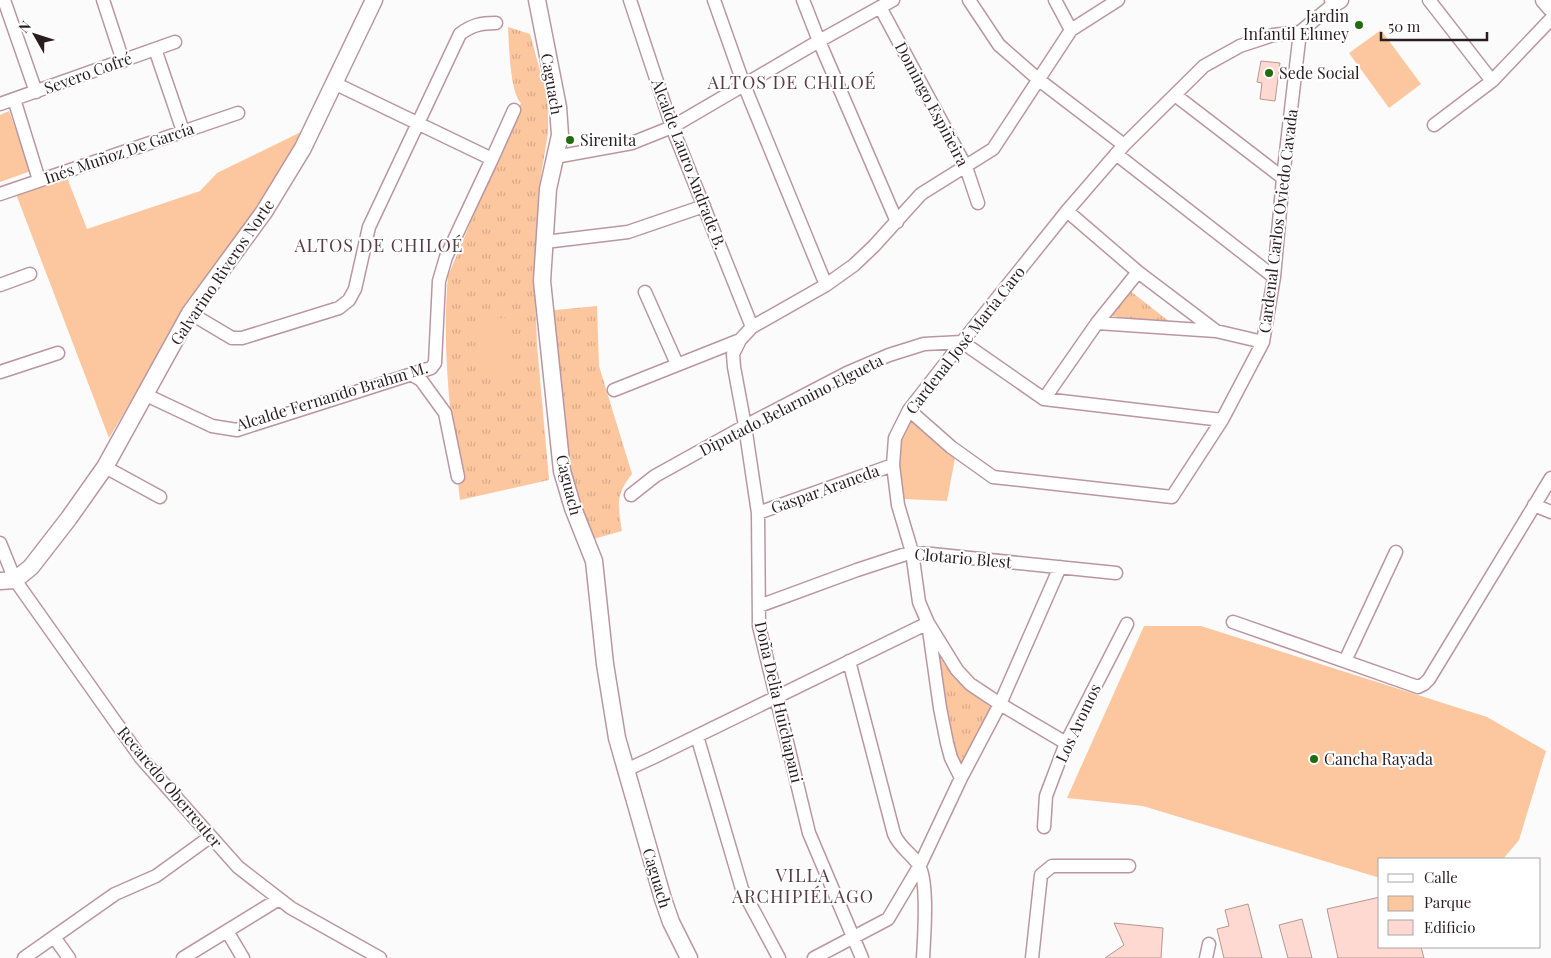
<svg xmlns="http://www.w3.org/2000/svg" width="1551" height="958" viewBox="0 0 1551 958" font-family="'Playfair Display',serif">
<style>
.grass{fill:url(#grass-tufts)}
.park{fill:#fcc69f}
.building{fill:#fed9d2;stroke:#b99690}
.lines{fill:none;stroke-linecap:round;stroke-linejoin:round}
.minor-casing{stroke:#ba97a0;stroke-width:15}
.tertiary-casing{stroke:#ba97a0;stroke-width:19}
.minor{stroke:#fff;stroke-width:12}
.tertiary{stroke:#fff;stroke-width:16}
.poi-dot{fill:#1f6c0f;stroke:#fff;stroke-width:2}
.labels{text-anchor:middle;stroke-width:4;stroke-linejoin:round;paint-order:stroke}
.poi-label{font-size:16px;fill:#2a1d20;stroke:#fff;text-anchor:start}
.street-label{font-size:16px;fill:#2a1d20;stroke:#fff}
.neighbourhood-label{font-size:18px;letter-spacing:1px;fill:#5a3d44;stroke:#fff}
</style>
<defs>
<pattern id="grass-tufts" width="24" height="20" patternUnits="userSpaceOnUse" patternTransform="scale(1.25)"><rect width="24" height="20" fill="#fcc69f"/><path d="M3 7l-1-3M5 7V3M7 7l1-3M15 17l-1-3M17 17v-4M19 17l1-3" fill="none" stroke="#d8aa89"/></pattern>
</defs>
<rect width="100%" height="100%" fill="#fbfbfb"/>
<!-- grass -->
<path class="grass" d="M 508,27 L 530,34 L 548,100 L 548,133 L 539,187 L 535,292 L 537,345 L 549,480 L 460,500 C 452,426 441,351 448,276 L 521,103 C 510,93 509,44 508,27 Z
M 1129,290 L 1170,322 L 1108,316 Z
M 597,306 L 599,366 L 632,474 C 615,495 618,505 622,531 L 586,541 L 573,508 L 545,311 Z
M 940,657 C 953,679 970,692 991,707 L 961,763 C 947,735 944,688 940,657 Z"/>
<!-- park -->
<path class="park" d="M 1381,30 L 1421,84 L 1389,108 L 1349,53 Z
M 9,111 L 31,171 L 0,182 L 0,115 Z
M 307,129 L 262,208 L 183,313 L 109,438 L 16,194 L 66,175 L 87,229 L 200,191 L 217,173 Z
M 478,318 L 510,318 L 510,377 L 478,377 Z
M 911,421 L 955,458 L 947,501 L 904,499 L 899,465 L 902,440 Z
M 1144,626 L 1201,626 L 1487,717 L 1546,751 L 1519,840 L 1503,859 L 1380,859 L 1380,878 L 1143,806 L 1067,798 Z"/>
<!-- building -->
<path class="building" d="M 1261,61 L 1280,63 L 1275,101 L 1260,99 L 1262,83 L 1257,82 Z
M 1380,897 L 1380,947 L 1421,947 L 1424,958 L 1338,958 L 1327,909 Z
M 1248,904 L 1262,958 L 1224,958 L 1217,929 L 1229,926 L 1225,910 Z
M 1302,919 L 1312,958 L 1288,958 L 1279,925 Z
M 1114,923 L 1163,928 L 1161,958 L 1105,958 L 1124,945 Z"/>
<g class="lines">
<!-- minor casing -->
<g class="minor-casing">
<path id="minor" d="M 4,0 L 36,92
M 103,0 L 123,61
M 630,0 L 672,127 L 752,327
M 714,0 L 744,85 L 826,285
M 803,0 L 819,41 L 897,222
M 969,0 L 999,45 L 1039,80 L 1124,145
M 1055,0 L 1071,30
M 1429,0 L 1492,81
M 880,7 L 966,167 L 978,203
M 155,49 L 183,131
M 1175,95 L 1283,178
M 14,99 L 39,180
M 0,104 L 175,42
M 1434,125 L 1492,81 L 1551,19
M 1116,154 L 1274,277
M 555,157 L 632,143 L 672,127 L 819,41 L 893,0
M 492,159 L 514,110
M 0,194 L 238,113
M 1067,211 L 1138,272 L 1216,331
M 545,242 L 628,232 L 704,206
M 0,285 L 30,274
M 645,292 L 677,364
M 190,313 L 232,338 L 242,338 L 339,308 L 349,300 L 355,289 L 369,227 L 460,34 C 472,25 481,23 496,23
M 1097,323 L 1216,331 L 1263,342
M 0,372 L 58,353
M 411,374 L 421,380 L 445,413 L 458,477
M 614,390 L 740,340
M 144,394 L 212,426 L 237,430 L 431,368 L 435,363 L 439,281 L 446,257 L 492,159 L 334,83
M 1044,399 L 1097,323 L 1138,272
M 909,410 L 951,447 L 993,477 L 1172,497 L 1222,420 L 1263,342 L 1274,277 L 1283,178 L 1300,32 L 1336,2
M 105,467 L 160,497
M 631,495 L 655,476 L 745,426 L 847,373 L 889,355 L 924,344 L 962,342 L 1044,399 L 1222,420
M 1534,505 L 1551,512
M 758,513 L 893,465
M 0,543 L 15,580 L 141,758 L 238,867 L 291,908 L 380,958
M 759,606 L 857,570 L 912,552 L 1116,573
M 1233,622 L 1418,687 L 1424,684 L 1429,679 L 1551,478
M 849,661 L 894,834 C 900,848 910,852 918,864 C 929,879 924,938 923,958
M 1345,661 L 1396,552
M 697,736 L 742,889 L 779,958
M 1066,743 L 1000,704 L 970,684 L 957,670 L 928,623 L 919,602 L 912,552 L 898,505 L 893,465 L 895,438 L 909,410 L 962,342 L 1067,211 L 1124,145 L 1204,66 L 1240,46 L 1273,35 L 1300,32
M 626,770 L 652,758 L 928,623 L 940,708 L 947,743 L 951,758 L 961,778
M 1044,827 L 1046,796 L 1066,743 L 1127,624
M 227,931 L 243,958
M 54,937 L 69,958
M 24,958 L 115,894 L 156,876 L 210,837
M 183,958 L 279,899
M 814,958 L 888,919 L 920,865 L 961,778 L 1000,704 L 1060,567
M 862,958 L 809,833 L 759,626 L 758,513 L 745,426 L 734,367 L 733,354 L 740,340 L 752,327 L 826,285 L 854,265 L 874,246 L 921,194 L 993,149 L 1071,30 L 1118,0
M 1032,958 L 1041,875 L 1052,866 L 1129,866
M 1206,958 L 1209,944"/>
</g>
<!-- tertiary casing -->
<g class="tertiary-casing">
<path id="tertiary" d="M 537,0 L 558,107 L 560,135 L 548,189 L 542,281 L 562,471 L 573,508 L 594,561 L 605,664 L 617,738 L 663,899 L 671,922 L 689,958
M 1333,0 L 1336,2 L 1340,0
M 1544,0 L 1551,8
M 0,581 L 15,580 L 31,567 L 69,518 L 105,467 L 190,313 L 264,212 L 303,148 L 374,0"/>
</g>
<!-- minor -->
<use href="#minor" class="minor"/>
<!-- tertiary -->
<use href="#tertiary" class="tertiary"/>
</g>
<!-- markers -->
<g class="poi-dot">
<circle cx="1359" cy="25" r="5"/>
<circle cx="1269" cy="73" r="5"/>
<circle cx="570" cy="140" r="5"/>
<circle cx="1314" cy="759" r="5"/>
</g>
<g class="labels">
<!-- poi labels -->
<g class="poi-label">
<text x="1349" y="22" text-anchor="end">Jardin<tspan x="1349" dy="18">Infantil Eluney</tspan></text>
<text x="1279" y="79">Sede Social</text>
<text x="580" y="146">Sirenita</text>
<text x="1324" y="765">Cancha Rayada</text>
</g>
<!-- street labels -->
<g class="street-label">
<text transform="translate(88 73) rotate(-20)" y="6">Severo Cofré</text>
<text transform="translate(552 84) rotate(80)" y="6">Caguach</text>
<text transform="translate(932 104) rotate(62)" y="6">Domingo Espiñeira</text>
<text transform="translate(119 153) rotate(-19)" y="6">Inés Muñoz De García</text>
<text transform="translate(689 164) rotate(69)" y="6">Alcalde Lauro Andrade B.</text>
<text transform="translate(1278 221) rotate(-83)" y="6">Cardenal Carlos Oviedo Cavada</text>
<text transform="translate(222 272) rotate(-56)" y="6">Galvarino Riveros Norte</text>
<text transform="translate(965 340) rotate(-52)" y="6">Cardenal José María Caro</text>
<text transform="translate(332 396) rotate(-17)" y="6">Alcalde Fernando Brahm M.</text>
<text transform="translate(791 405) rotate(-27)" y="6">Diputado Belarmino Elgueta</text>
<text transform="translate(569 485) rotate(76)" y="6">Caguach</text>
<text transform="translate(825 489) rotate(-20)" y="6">Gaspar Araneda</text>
<text transform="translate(963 558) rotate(5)" y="6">Clotario Blest</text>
<text transform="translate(779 702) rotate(77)" y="6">Doña Delia Huichapani</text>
<text transform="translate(1078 723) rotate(-65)" y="6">Los Aromos</text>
<text transform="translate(170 787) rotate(50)" y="6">Recaredo Oberreuter</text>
<text transform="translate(657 878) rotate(73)" y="6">Caguach</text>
</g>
<!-- neighbourhood labels -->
<g class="neighbourhood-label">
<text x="792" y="89">ALTOS DE CHILOÉ</text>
<text x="379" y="252">ALTOS DE CHILOÉ</text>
<text x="803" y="882">VILLA<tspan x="803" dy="21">ARCHIPIÉLAGO</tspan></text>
</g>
</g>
<!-- legend -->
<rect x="1378" y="858" width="162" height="90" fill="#ffffff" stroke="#aaa5a6"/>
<rect x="1388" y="874" width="25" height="8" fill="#ffffff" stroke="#aaa5a6"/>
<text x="1424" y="883" font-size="15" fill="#2a1d20">Calle</text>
<rect x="1388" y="896" width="25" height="15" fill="#fcc69f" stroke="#aaa5a6"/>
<text x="1424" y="908" font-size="15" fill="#2a1d20">Parque</text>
<rect x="1388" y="920" width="25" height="15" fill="#fed9d2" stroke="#aaa5a6"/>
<text x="1424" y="933" font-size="15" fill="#2a1d20">Edificio</text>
<!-- north arrow -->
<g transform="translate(35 35) rotate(309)" stroke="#ffffff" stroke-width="4" paint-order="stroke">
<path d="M0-4L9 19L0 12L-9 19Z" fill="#2a1d20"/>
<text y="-8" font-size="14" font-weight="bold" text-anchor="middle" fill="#2a1d20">N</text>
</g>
<!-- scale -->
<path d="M1381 32v8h106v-8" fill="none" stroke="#2a1d20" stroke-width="2.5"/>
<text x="1388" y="32" font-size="15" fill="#2a1d20" stroke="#ffffff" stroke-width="4" paint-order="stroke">50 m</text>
</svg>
